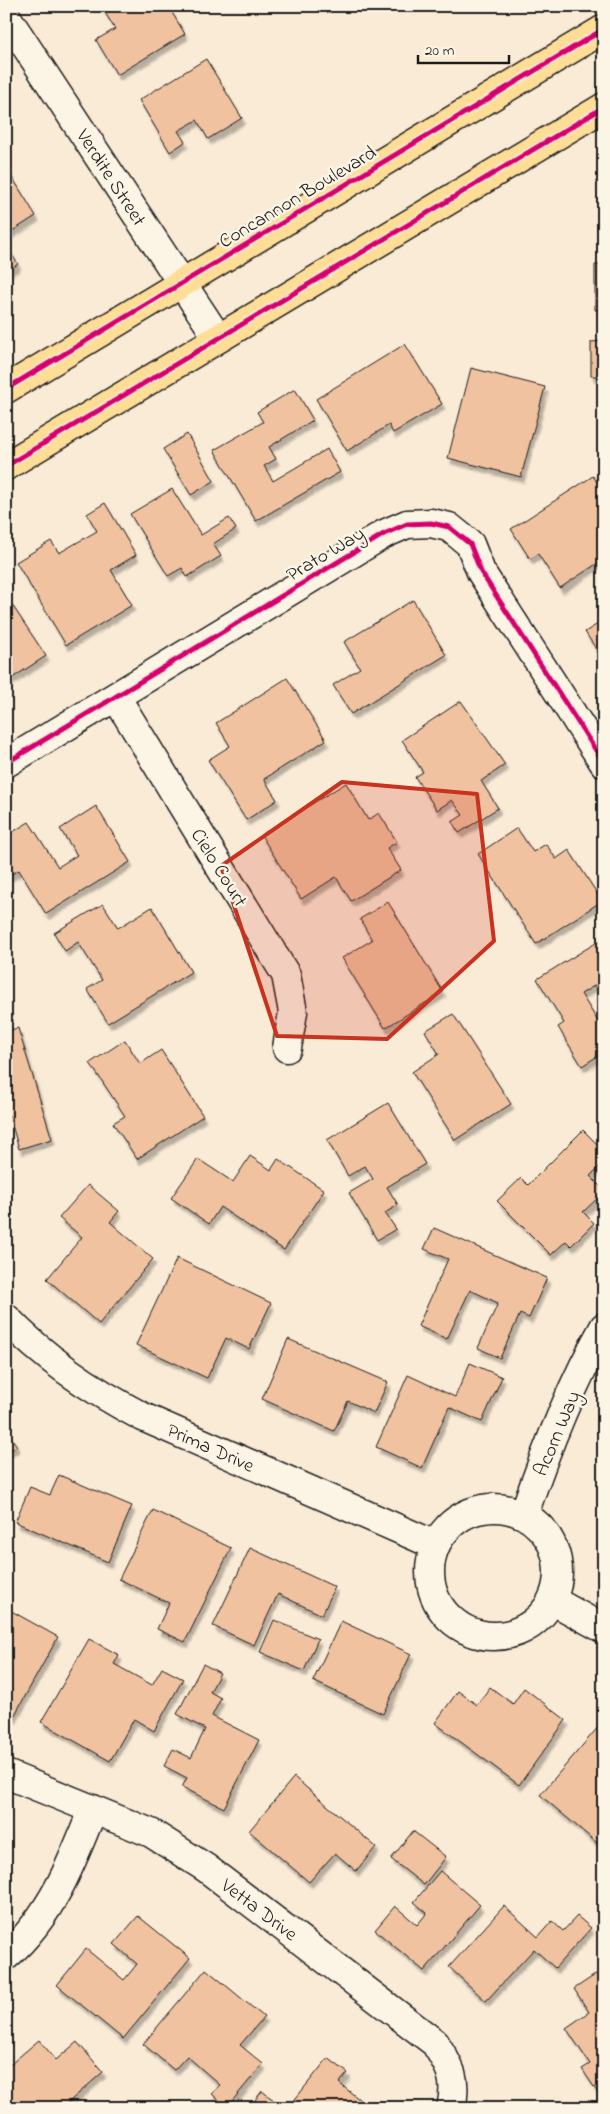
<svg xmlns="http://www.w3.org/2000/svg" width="610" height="2114" viewBox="0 0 610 2114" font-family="'Indie Flower',sans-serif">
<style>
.building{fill:#f0c29f;stroke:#1c1c1c;filter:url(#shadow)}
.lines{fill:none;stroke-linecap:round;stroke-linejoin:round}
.minor-casing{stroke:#1c1c1c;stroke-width:31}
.major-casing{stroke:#1c1c1c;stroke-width:31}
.minor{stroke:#fcf5e5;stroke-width:28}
.major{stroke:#fedd96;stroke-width:28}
.cycleway-casing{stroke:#fcf5e5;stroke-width:8}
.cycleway{stroke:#d6006c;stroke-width:5}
.marked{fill:#c8321e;fill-opacity:0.2;stroke:#c8321e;stroke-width:4;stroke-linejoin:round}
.labels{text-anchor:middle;stroke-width:5;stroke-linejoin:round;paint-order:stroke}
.street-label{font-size:20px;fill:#1c1c1c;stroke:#fcf5e5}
</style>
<defs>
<filter id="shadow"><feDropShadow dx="3" dy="5.5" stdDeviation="1" flood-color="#0004"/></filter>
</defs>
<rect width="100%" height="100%" fill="#faebd7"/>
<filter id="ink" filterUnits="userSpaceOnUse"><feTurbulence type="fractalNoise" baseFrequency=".02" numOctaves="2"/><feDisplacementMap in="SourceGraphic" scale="10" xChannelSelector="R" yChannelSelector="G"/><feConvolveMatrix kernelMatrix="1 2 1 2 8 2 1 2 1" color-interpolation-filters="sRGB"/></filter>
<g filter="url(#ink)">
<!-- building -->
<path class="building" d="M 101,6 L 168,6 L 185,34 L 117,75 L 96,40 L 115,29 Z
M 206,59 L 242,118 L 208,139 L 197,120 L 178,131 L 185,142 L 170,152 L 139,100 Z
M 12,177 L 36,216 L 6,235 L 6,181 Z
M 6,246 L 18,264 L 6,272 Z
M 595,265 L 604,265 L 604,310 L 595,310 Z
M 604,341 L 604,376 L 591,376 L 591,342 Z
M 405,344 L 442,404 L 393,433 L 389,425 L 347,451 L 316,399 Z
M 471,368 L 545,387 L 521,477 L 448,458 Z
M 295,389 L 313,420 L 269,447 L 276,459 L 264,466 L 273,481 L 327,449 L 340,472 L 256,521 L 214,450 L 263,422 L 257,412 Z
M 187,434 L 214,481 L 191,495 L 163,449 Z
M 593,476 L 604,492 L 604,559 L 560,588 L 538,554 L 530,559 L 511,529 Z
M 172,489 L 201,535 L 229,518 L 236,529 L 213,544 L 221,556 L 187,577 L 182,568 L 168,576 L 130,514 Z
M 105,503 L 136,555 L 111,570 L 132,605 L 66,645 L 16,562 L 51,541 L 59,553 L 97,531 L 87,514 Z
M 6,596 L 46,656 L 6,682 Z
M 413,600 L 446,655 L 351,714 L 333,685 L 360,668 L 344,642 Z
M 604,620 L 604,661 L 585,632 Z
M 287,678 L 326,740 L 264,779 L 277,800 L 246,820 L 208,760 L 230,746 L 216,723 Z
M 461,701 L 505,765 L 481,781 L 498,808 L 459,833 L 452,822 L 463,815 L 452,800 L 437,810 L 415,777 L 423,772 L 402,740 Z
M 346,783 L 368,820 L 379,813 L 397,842 L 387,848 L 401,870 L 351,901 L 336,877 L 301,899 L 261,835 Z
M 96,806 L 130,862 L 46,914 L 19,870 L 8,876 L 6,873 L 6,836 L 29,822 L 58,867 L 77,855 L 60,829 Z
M 517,828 L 533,852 L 546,844 L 556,859 L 569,850 L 602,901 L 536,944 L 478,854 Z
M 388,902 L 443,992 L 385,1028 L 342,958 L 372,940 L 360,919 Z
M 103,904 L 118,928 L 152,907 L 191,972 L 108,1023 L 87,989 L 102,980 L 78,942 L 65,951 L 54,933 Z
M 604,938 L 604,984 L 602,981 L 581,994 L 604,1031 L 604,1052 L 582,1066 L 558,1027 L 564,1023 L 537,979 Z
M 453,1014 L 511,1104 L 455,1140 L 412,1072 L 439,1054 L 425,1031 Z
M 18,1028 L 52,1139 L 19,1149 L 9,1115 L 6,1116 L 6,1031 Z
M 125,1040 L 140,1064 L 161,1050 L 203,1116 L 137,1159 L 113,1123 L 125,1116 L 90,1063 Z
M 388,1103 L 425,1164 L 387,1187 L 398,1205 L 385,1213 L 396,1229 L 377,1240 L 349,1193 L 373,1179 L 365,1166 L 348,1176 L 327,1140 Z
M 583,1130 L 604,1151 L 604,1162 L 590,1176 L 604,1190 L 604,1192 L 583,1212 L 594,1223 L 571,1246 L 566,1241 L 551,1255 L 497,1201 L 521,1178 L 528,1185 Z
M 250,1156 L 271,1170 L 278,1159 L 324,1190 L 284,1250 L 220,1207 L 209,1224 L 171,1198 L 198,1159 L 233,1182 Z
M 88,1185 L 119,1211 L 110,1222 L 153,1259 L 99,1324 L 47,1279 L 82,1237 L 59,1218 Z
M 434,1228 L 547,1278 L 529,1318 L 520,1314 L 500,1358 L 478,1348 L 498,1303 L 470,1290 L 447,1339 L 418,1326 L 448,1259 L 424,1249 Z
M 177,1258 L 271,1303 L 249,1349 L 226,1338 L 207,1378 L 136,1345 Z
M 288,1339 L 388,1382 L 374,1413 L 348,1401 L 334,1431 L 262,1399 Z
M 470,1363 L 502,1377 L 482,1422 L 449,1407 L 422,1468 L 376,1447 L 408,1375 L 455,1397 Z
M 6,1430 L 17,1446 L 6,1453 Z
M 59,1475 L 132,1506 L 108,1562 L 15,1522 L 30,1487 L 50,1495 Z
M 153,1510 L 231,1548 L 185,1642 L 157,1629 L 169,1603 L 119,1579 Z
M 250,1548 L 335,1587 L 322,1615 L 278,1594 L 254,1645 L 213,1626 Z
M 6,1608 L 58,1637 L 13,1718 L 6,1714 Z
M 274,1620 L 318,1639 L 304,1671 L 260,1652 Z
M 341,1621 L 411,1654 L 383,1714 L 313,1681 Z
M 89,1639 L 119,1655 L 114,1664 L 152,1685 L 162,1668 L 183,1679 L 154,1731 L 134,1719 L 110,1761 L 41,1722 Z
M 203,1664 L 220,1673 L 210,1692 L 221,1698 L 212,1716 L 259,1740 L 224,1808 L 182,1787 L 187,1778 L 164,1766 L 173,1749 L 191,1758 L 205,1729 L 177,1714 Z
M 490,1687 L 513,1704 L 524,1688 L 566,1720 L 519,1785 L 435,1723 L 458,1691 L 477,1705 Z
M 600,1725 L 604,1728 L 604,1836 L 597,1843 L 540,1795 Z
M 294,1777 L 376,1847 L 356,1871 L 335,1853 L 309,1882 L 249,1831 Z
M 413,1831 L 446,1857 L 424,1885 L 391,1859 Z
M 440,1871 L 480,1905 L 424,1971 L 375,1930 L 395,1906 L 417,1925 L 427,1913 L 414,1902 Z
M 504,1906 L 538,1937 L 552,1921 L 563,1931 L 577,1916 L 591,1928 L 555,1968 L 534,1949 L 486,2001 L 449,1967 Z
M 138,1916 L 190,1958 L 123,2039 L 57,1985 L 86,1949 L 124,1980 L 137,1964 L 114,1944 Z
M 206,1969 L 264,2017 L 240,2045 L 263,2064 L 227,2107 L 212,2094 L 220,2085 L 187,2056 L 174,2070 L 143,2044 Z
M 604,1969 L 604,2098 L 602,2099 L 582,2069 L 590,2064 L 566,2028 L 589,2012 L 574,1989 Z
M 39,2040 L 56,2060 L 77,2042 L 103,2072 L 62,2108 L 6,2108 L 6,2068 Z
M 328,2058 L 348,2073 L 339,2083 L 360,2100 L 353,2108 L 288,2108 Z
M 262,2091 L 284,2108 L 249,2108 Z"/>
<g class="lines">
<!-- minor casing -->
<g class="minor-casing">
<path id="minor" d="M 6,16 L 218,338
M 116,697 L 286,975 L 293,1012 L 287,1048
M 6,763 L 384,534 L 407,524 L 431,523 L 449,527 L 470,544 L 481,572 L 604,763
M 6,1318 C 45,1359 93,1391 143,1417 L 435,1545
M430 1572a64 64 0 1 1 128 0a64 64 0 1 1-128 0Z
M 524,1514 C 545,1452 572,1384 604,1327
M 552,1600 L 604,1629
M 6,1774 L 151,1833 L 181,1852 L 206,1868 L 435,2043 C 450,2067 458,2079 451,2108
M 6,1956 C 51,1917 72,1863 93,1809"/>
</g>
<!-- major casing -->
<g class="major-casing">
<path id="major" d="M 6,389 L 604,29
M 6,466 L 604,107"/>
</g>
<!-- minor -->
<use href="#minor" class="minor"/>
<!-- major -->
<use href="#major" class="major"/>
<!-- cycleway casing -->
<g class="cycleway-casing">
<path id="cycleway" d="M 6,389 L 604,29
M 6,466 L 604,107
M 6,763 L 384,534 L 407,524 L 431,523 L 449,527 L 470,544 L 481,572 L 604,763"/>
</g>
<!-- cycleway -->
<use href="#cycleway" class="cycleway"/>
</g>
</g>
<!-- marked area -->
<path class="marked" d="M 342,782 L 477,794 L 494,941 L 387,1039 L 277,1036 L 221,866 Z"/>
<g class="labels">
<!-- street labels -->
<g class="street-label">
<text transform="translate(112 177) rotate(57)" y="7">Verdite Street</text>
<text transform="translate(297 196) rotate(-31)" y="7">Concannon Boulevard</text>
<text transform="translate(325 553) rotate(-31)" y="7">Prato Way</text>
<text transform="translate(220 867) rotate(58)" y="7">Cielo Court</text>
<text transform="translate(556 1433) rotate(-67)" y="7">Acorn Way</text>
<text transform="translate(211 1447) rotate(24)" y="7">Prima Drive</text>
<text transform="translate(260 1909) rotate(37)" y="7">Vetta Drive</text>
</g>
</g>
<!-- margin -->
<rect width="610" height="2114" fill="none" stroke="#fcf5e5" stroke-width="25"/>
<rect x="12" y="12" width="585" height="2089" fill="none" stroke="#1c1c1c" stroke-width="2" filter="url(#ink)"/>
<!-- scale -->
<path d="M418 55v8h91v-8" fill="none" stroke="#1c1c1c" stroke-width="2.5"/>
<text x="425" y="55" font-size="15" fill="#1c1c1c" stroke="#fcf5e5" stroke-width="4" paint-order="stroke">20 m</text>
</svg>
